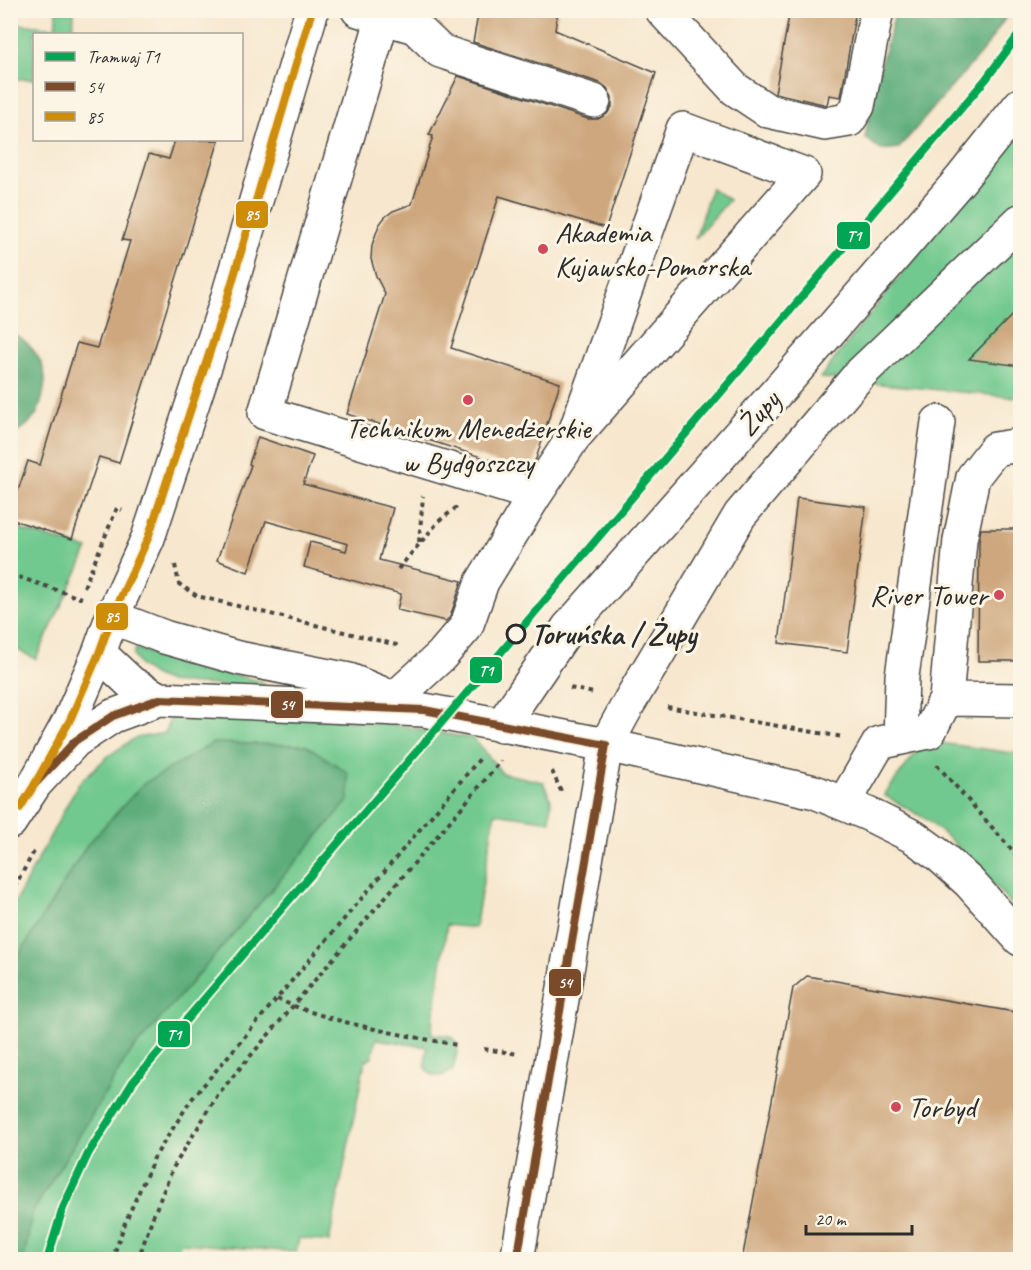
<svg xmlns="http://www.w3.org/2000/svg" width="1031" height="1270" viewBox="0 0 1031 1270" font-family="Caveat,sans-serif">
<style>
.green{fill:#72c98f;stroke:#4e7a5d;stroke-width:1.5}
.forest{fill:#5dad7a;stroke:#446c52;stroke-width:1.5}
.building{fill:#cea77e}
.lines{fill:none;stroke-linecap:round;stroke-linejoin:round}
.minor-casing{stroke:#4a4743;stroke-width:36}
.path{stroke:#4a4743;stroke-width:4;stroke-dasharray:4.5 4.5;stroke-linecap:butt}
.minor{stroke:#fff;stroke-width:33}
.bus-1-casing{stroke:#fcf5e5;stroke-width:12}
.bus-2-casing{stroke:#fcf5e5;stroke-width:12}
.bus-1{stroke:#7a4b2a;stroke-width:8}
.bus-2{stroke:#ce8d09;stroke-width:8}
.tram-1-casing{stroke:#fcf5e5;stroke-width:12}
.tram-1{stroke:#00a651;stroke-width:8}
.poi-dot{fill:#d1495b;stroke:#fcf5e5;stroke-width:2}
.stop-dot{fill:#fcf5e5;stroke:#2b2b2b;stroke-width:3}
.labels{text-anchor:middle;stroke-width:6;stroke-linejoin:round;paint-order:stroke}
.poi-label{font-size:30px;fill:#2b2b2b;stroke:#fcf5e5;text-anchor:start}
.street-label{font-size:30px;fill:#2b2b2b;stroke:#fcf5e5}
.stop-label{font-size:30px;font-weight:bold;fill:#2b2b2b;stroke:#fcf5e5;text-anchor:start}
.line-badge{stroke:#fcf5e5;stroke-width:2}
.badge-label{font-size:16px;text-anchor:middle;font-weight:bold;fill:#fff}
</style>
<rect width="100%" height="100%" fill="#fcf5e5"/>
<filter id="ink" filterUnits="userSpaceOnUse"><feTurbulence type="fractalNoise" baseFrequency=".0167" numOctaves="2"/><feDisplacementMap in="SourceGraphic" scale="12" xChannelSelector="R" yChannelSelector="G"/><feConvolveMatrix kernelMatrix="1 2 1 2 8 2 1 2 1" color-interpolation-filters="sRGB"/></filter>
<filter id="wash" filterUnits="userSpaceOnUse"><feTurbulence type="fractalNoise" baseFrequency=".008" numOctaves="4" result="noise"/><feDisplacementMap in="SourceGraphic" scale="24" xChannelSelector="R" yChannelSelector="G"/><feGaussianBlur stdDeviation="1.35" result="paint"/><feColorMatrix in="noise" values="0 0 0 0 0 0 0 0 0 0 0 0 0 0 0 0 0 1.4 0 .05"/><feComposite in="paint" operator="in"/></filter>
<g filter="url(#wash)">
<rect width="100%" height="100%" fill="#f7e7ce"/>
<!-- green -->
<path class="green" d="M 57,11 L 74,12 L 73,34 L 34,34 L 34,79 L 11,79 L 11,23 L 55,28 Z
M 1020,133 L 1020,398 L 820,378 L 947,216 L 986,177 Z
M 711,188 L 729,200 L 695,239 Z
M 11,527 L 88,549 L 36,659 L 11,647 Z
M 136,649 L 263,682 L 264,685 L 263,688 L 257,688 L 169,682 L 153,675 L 140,666 L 133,655 Z
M 231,715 L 375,721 L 474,739 L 502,773 L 543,782 L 551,800 L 550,821 L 495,813 L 475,928 L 447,925 L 431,1034 L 450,1036 L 455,1040 L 458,1047 L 453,1070 C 442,1077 433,1080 425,1067 L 427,1047 L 376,1039 L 372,1058 L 365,1061 L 329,1242 L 299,1238 L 296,1252 L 180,1243 L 178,1259 L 11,1259 L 10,912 L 78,784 L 107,757 L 135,738 L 165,733 L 170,718 Z
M 925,741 L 1020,754 L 1020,913 L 953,842 L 926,819 L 884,795 Z"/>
<!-- forest -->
<path class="forest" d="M 896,11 L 1010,11 L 986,47 L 899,148 L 881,150 L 865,138 L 873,90 Z
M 10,334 C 27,336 45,362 45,379 C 45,388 41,407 36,415 C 30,424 21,430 12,436 L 10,435 Z
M 213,743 L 306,745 L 348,773 L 349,800 L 128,1056 L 32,1213 L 24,1259 L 11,1259 L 11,968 L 87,845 L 143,784 Z"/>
<g id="blocks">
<!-- building -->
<path class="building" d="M 479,10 L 558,10 L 555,30 L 656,73 L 606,228 L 499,196 L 451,348 L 560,383 L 536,459 L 528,472 L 347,414 L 385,294 L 376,276 L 371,259 L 372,245 L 379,225 L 385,217 L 393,211 L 412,204 L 433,136 L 429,135 L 458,76 L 588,119 L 598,119 L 607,114 L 612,107 L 612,97 L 607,88 L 600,83 L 473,42 Z
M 790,10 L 856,10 L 841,97 L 829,95 L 827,105 L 775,93 Z
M 175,140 L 219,140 L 119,463 L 99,457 L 72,539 L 10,519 L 10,514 L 28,461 L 40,465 L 77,343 L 97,348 L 130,241 L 122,240 L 149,154 L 169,159 Z
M 1020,307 L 1020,366 L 969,359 Z
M 258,437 L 313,456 L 303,484 L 393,508 L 379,560 L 462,581 L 450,617 L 446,621 L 397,610 L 401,594 L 304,567 L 310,542 L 346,551 L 348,544 L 266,521 L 248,572 L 217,560 L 251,465 L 249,464 Z
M 797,498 L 866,507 L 847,652 L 779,643 Z
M 981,529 L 1020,529 L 1020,661 L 978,661 L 979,542 Z
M 807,976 L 1020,1013 L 1020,1260 L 742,1260 L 793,988 Z"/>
</g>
</g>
<g filter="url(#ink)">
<use href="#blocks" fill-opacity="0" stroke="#4a4743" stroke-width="1.5"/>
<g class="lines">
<!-- minor casing -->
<g class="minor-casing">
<path id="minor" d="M 358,10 L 415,27 L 440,51 L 594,101
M 662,10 L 735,89 L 768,111 L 825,124 L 849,120 L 858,106 L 877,10
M 383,17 L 265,413 L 535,495 L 573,438 L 804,174 L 683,129 L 573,438
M 112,617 L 164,637 L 238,658 L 349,680 L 400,701
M 99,653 L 131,683 L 159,699
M 946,699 L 960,540 L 973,477 L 995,449 L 1020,445
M 392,709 L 394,699 L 441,656 L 466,627 L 482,582 L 535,495
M 501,726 L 568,628 L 790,377 L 961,179 L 1020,105
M 900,738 L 902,676 L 938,422
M 35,784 L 75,741 L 113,716 L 159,699 L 424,710 L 606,745 L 815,792 L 868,814 L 914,837 L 940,856 L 969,882 L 1020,939
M 844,803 L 879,743 L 929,732 L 946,699 L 1020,700
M 10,822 L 35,784 L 70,720 L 99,653 L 112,617 L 148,538 L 226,303 L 312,10
M 517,1260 L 606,745 L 630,701 L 740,515 L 860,374 L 1020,221"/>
</g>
<!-- path -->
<path class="path" d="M 419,542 L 423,496
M 175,565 L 179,584 L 197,596 L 401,646
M 398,569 L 439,521 L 457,507
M 10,574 L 80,598 L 81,594
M 84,587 L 117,508 L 122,510
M 570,688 L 594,693
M 667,707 L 843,737
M 937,765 L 1020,859
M 552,771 L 561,791
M 10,895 L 36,848
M 277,999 C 331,1023 398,1034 457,1045
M 484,1049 L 519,1054
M 112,1260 L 125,1223 L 154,1158 L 191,1100 L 482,756
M 138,1260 L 152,1219 L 173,1168 L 219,1093 L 501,761"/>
<!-- minor -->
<use href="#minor" class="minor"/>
<!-- bus-1 casing -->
<g class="bus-1-casing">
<path id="bus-1" d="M 35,784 L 75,741 L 113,716 L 159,699 L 424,710 L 606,745 L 517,1260"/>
</g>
<!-- bus-2 casing -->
<g class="bus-2-casing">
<path id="bus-2" d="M 20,808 L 35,784 L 70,720 L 99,653 L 112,617 L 148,538 L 226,303 L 312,10"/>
</g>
<!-- bus-1 -->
<use href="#bus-1" class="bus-1"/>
<!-- bus-2 -->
<use href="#bus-2" class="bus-2"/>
<!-- tram-1 casing -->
<g class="tram-1-casing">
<path id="tram-1" d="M 47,1260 L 63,1208 L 88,1154 L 133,1082 L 448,715 L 986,79 L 1020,33"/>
</g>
<!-- tram-1 -->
<use href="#tram-1" class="tram-1"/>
</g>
</g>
<!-- markers -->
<g class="poi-dot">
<circle cx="543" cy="249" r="6"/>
<circle cx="468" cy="400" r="6"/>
<circle cx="999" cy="595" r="6"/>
<circle cx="896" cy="1107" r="6"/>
</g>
<circle class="stop-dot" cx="516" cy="634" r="9"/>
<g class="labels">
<!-- poi labels -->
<g class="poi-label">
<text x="555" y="242">Akademia<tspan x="555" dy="34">Kujawsko-Pomorska</tspan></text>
<text x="468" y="438" text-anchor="middle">Technikum Menedżerskie<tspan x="468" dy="34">w Bydgoszczy</tspan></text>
<text x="987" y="605" text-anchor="end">River Tower</text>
<text x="908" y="1117">Torbyd</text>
</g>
<!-- street labels -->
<g class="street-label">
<text transform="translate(758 413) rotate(-48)" y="10">Żupy</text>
</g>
<!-- stop labels -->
<g class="stop-label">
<text x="531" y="644">Toruńska / Żupy</text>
</g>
</g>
<g class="line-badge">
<rect x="235" y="200" width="34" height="29" rx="6" fill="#ce8d09"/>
<rect x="836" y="221" width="35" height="29" rx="6" fill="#00a651"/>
<rect x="95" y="602" width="34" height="29" rx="6" fill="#ce8d09"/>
<rect x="469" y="656" width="34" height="28" rx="6" fill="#00a651"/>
<rect x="270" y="690" width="34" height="29" rx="6" fill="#7a4b2a"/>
<rect x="548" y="968" width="34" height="29" rx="6" fill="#7a4b2a"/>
<rect x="157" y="1020" width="34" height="28" rx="6" fill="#00a651"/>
</g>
<g class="badge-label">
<text x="252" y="220">85</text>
<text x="854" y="241">T1</text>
<text x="112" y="622">85</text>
<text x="486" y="676">T1</text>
<text x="287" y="710">54</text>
<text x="565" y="988">54</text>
<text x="174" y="1040">T1</text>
</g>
<!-- margin -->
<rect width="1031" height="1270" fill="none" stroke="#fcf5e5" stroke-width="36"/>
<!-- legend -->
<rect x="33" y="33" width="210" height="108" fill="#fcf5e5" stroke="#a8a49b" stroke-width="1.5"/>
<rect x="45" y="52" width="30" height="9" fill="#00a651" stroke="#a8a49b" stroke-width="1.5"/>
<text x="87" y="63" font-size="18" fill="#2b2b2b">Tramwaj T1</text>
<rect x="45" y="82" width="30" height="9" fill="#7a4b2a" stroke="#a8a49b" stroke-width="1.5"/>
<text x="87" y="93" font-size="18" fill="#2b2b2b">54</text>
<rect x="45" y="112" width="30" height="9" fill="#ce8d09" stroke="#a8a49b" stroke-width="1.5"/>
<text x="87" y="123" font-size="18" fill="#2b2b2b">85</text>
<!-- scale -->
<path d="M806 1225v9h106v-9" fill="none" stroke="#2b2b2b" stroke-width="3"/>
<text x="815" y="1225" font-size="18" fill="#2b2b2b" stroke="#fcf5e5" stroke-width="4.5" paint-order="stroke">20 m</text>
</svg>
